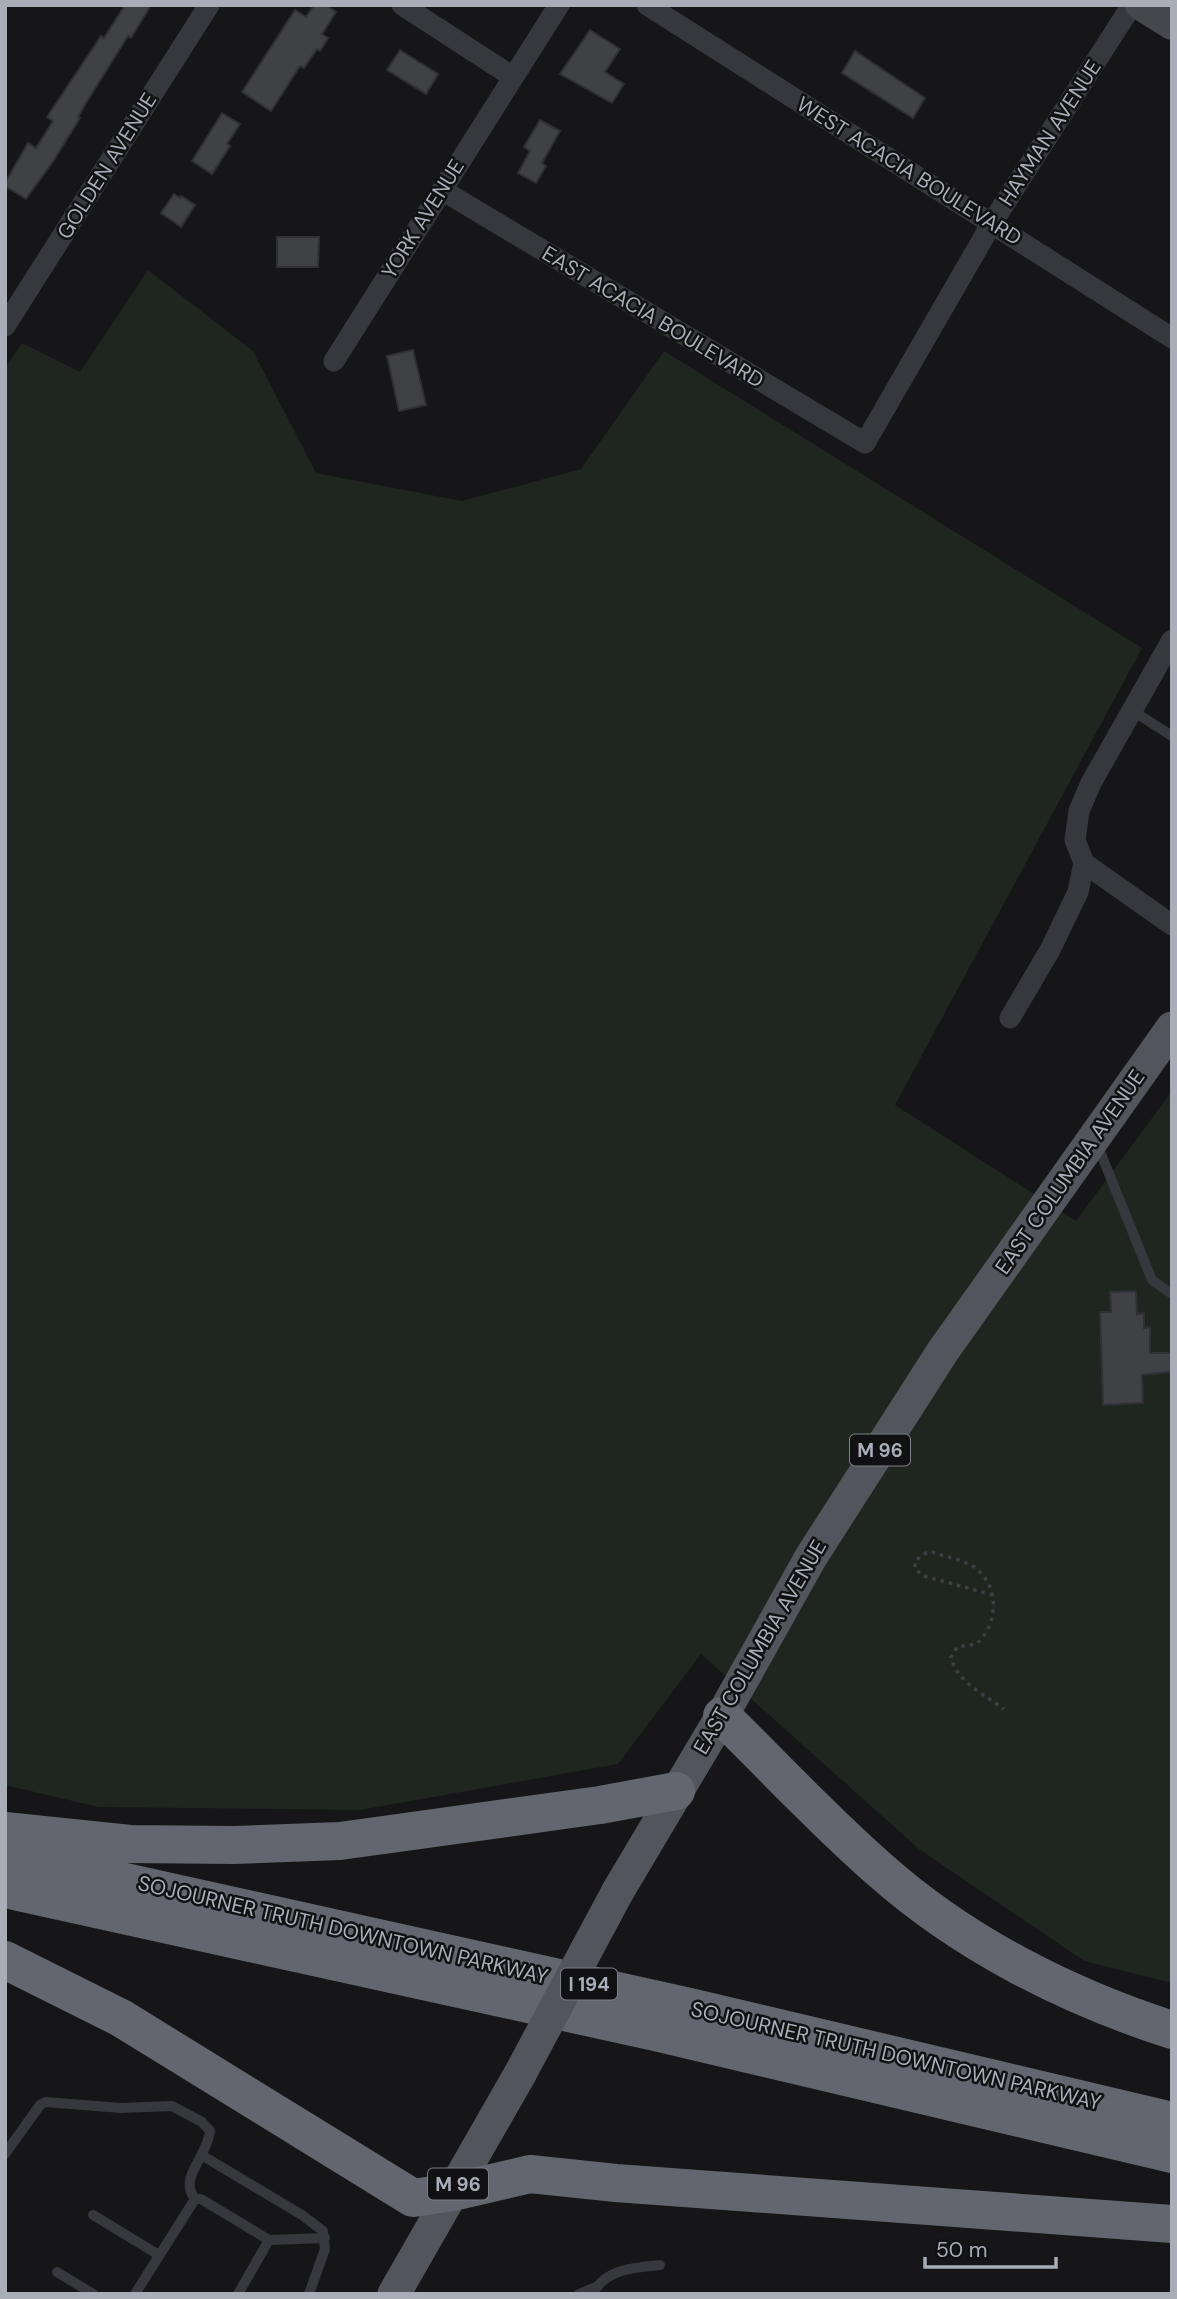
<svg xmlns="http://www.w3.org/2000/svg" width="1177" height="2299" viewBox="0 0 1177 2299" font-family="'DM Sans',sans-serif">
<style>
.green{fill:#1e261f}
.building{fill:#404145;stroke:#303034;stroke-width:2}
.lines{fill:none;stroke-linecap:round;stroke-linejoin:round}
.path{stroke:#3d3f44;stroke-width:3.5;stroke-dasharray:3.5 5;stroke-linecap:butt}
.lane{stroke:#37383d;stroke-width:10}
.street{stroke:#37383d;stroke-width:21}
.secondary{stroke:#45474d;stroke-width:30}
.primary{stroke:#53555c;stroke-width:33}
.highway{stroke:#63666e;stroke-width:38}
.primary-bridge{stroke:#53555c;stroke-width:33}
.labels{text-anchor:middle;stroke-width:5;stroke-linejoin:round;paint-order:stroke}
.shield{fill:#111113;stroke:#7b7e86;stroke-width:2}
.shield-label{font-size:19px;font-weight:bold;fill:#a8adb8}
.street-label{font-size:21px;fill:#a8adb8;stroke:#111113}
</style>
<rect width="100%" height="100%" fill="#161618"/>
<!-- green -->
<path class="green" d="M 148,270 L 253,351 L 316,473 L 462,501 L 581,469 L 664,351 L 1142,648 L 895,1105 L 1076,1221 L 1172,1091 L 1172,1983 L 1084,1961 L 919,1849 L 701,1654 L 618,1764 L 360,1810 L 98,1807 L 5,1785 L 5,368 L 22,343 L 80,372 Z"/>
<!-- building -->
<path class="building" d="M 125,5 L 151,5 L 131,38 L 128,36 L 86,103 L 78,117 L 80,118 L 54,160 L 26,199 L 5,186 L 5,183 L 28,143 L 36,148 L 53,121 L 47,117 L 101,36 L 104,38 Z
M 314,5 L 326,5 L 336,12 L 322,34 L 328,38 L 320,51 L 317,49 L 304,68 L 300,66 L 271,111 L 242,92 L 295,10 L 306,17 Z
M 590,30 L 620,49 L 605,72 L 624,84 L 612,103 L 560,74 Z
M 400,50 L 438,74 L 426,94 L 387,70 Z
M 855,51 L 925,98 L 913,118 L 842,73 Z
M 222,113 L 240,124 L 227,144 L 230,146 L 212,174 L 192,161 Z
M 540,120 L 560,131 L 542,163 L 546,166 L 536,183 L 518,173 L 530,151 L 524,147 Z
M 174,194 L 180,198 L 181,196 L 195,205 L 181,227 L 161,213 Z
M 277,237 L 319,237 L 318,267 L 277,267 Z
M 413,350 L 426,405 L 399,411 L 387,356 Z
M 1136,1291 L 1137,1314 L 1144,1313 L 1144,1328 L 1150,1327 L 1150,1353 L 1172,1353 L 1172,1372 L 1142,1375 L 1143,1403 L 1103,1405 L 1100,1312 L 1111,1312 L 1110,1292 Z"/>
<g class="lines">
<!-- path -->
<path class="path" d="M 993,1595 L 924,1576 L 915,1569 L 915,1561 L 926,1553 L 932,1552 C 945,1557 962,1559 974,1567 C 1000,1585 999,1625 976,1644 L 957,1647 L 951,1657 C 955,1680 986,1696 1004,1709"/>
<!-- lane -->
<path class="lane" d="M 1133,711 L 1172,736
M 1097,1144 L 1152,1280 L 1172,1294
M 5,2154 L 40,2105 L 46,2102 L 121,2108 L 172,2106 L 202,2122 L 210,2131 C 207,2158 178,2177 195,2199
M 203,2156 L 302,2215 L 323,2231 L 325,2249 L 309,2294
M 93,2215 L 159,2255
M 269,2240 L 325,2238
M 57,2272 L 93,2294
M 135,2294 L 195,2199 L 201,2199 L 269,2240 L 238,2294
M 579,2294 L 596,2287
M 593,2294 C 604,2269 636,2267 660,2265"/>
<!-- street -->
<path class="street" d="M 402,5 L 513,77
M 647,5 L 1172,338
M 442,190 L 865,443 L 992,223 L 1132,5
M 5,326 L 209,5
M 334,361 L 559,5
M 1084,863 L 1172,925
M 1010,1018 L 1050,950 L 1078,892 L 1084,863 L 1075,840 L 1079,811 L 1091,783 L 1172,640"/>
<!-- secondary -->
<path class="secondary" d="M 1140,5 L 1172,25"/>
<!-- primary -->
<path class="primary" d="M 618,1891 L 722,1716 L 811,1557 L 943,1351 L 1172,1028
M 394,2294 L 520,2074"/>
<!-- highway -->
<path class="highway" d="M 722,1716 C 774,1767 824,1821 879,1869 C 962,1943 1066,1996 1172,2030
M 5,1831 L 130,1844 L 234,1845 L 340,1841 L 600,1805 L 676,1791
M 5,1852 L 40,1863 L 690,2007 L 1172,2121
M 5,1889 L 655,2032 L 1172,2154
M 5,1960 L 121,2018 L 413,2198 L 453,2192 L 530,2174 L 616,2183 L 1172,2224"/>
<!-- primary-bridge -->
<path class="primary-bridge" d="M 520,2074 L 618,1891"/>
</g>
<g class="labels">
<!-- shield labels -->
<g class="shield">
<rect x="850" y="1434.5" width="60" height="31" rx="5"/>
<rect x="561" y="1968.5" width="56" height="31" rx="5"/>
<rect x="428" y="2168.5" width="60" height="31" rx="5"/>
</g>
<g class="shield-label">
<text x="880" y="1457">M 96</text>
<text x="589" y="1991">I 194</text>
<text x="458" y="2191">M 96</text>
</g>
<!-- street labels -->
<g class="street-label">
<text transform="translate(1050 133) rotate(-57)" y="7">HAYMAN AVENUE</text>
<text transform="translate(107 166) rotate(-58)" y="7">GOLDEN AVENUE</text>
<text transform="translate(909 171) rotate(32)" y="7">WEST ACACIA BOULEVARD</text>
<text transform="translate(423 219) rotate(-58)" y="7">YORK AVENUE</text>
<text transform="translate(653 317) rotate(31)" y="7">EAST ACACIA BOULEVARD</text>
<text transform="translate(1070 1172) rotate(-55)" y="7">EAST COLUMBIA AVENUE</text>
<text transform="translate(760 1647) rotate(-60)" y="7">EAST COLUMBIA AVENUE</text>
<text transform="translate(343 1930) rotate(13)" y="7">SOJOURNER TRUTH DOWNTOWN PARKWAY</text>
<text transform="translate(896 2056) rotate(13)" y="7">SOJOURNER TRUTH DOWNTOWN PARKWAY</text>
</g>
</g>
<!-- border -->
<rect width="1177" height="2299" fill="none" stroke="#a8adb8" stroke-width="14"/>
<!-- scale -->
<path d="M925 2257v10h131v-10" fill="none" stroke="#a8adb8" stroke-width="3.5"/>
<text x="936" y="2257" font-size="21" fill="#a8adb8" stroke="#111113" stroke-width="5" paint-order="stroke">50 m</text>
</svg>
